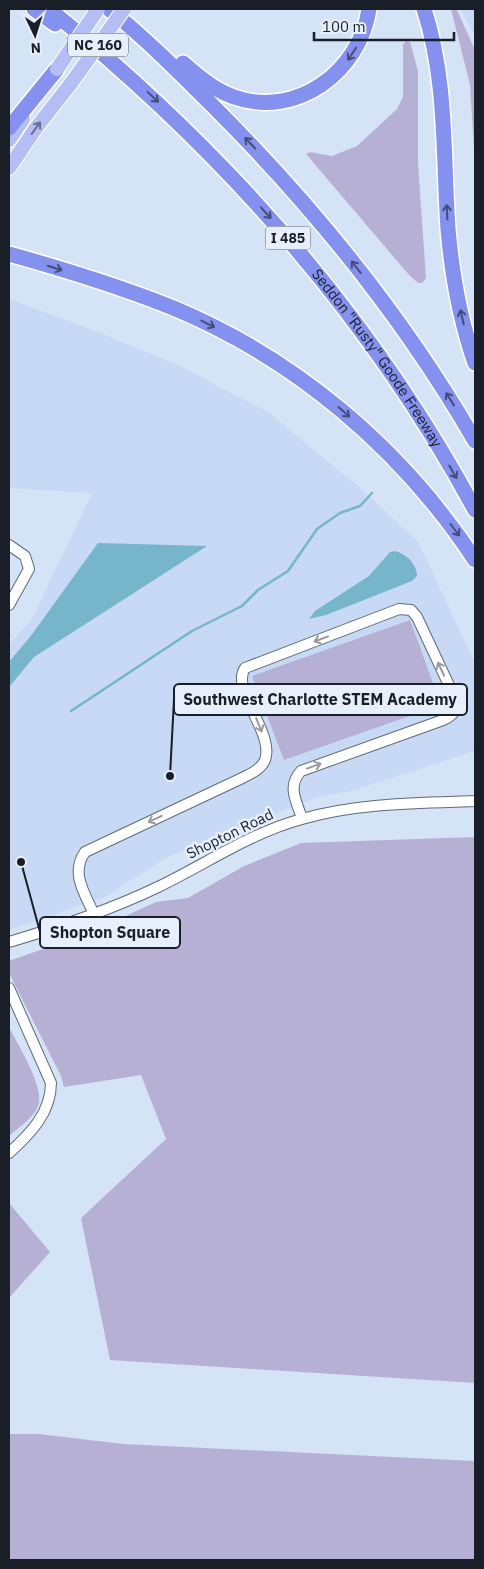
<svg xmlns="http://www.w3.org/2000/svg" width="484" height="1569" viewBox="0 0 484 1569" font-family="'IBM Plex Sans',sans-serif">
<style>
.built{fill:#c7d9f4}
.green{fill:#b7b0d5}
.water{fill:#76b5ca}
.lines{fill:none;stroke-linecap:round;stroke-linejoin:round}
.stream{stroke:#76b5ca;stroke-width:2.5}
.minor-casing{stroke:#5e6a7c;stroke-width:12}
.major-casing{stroke:#fff;stroke-width:16}
.highway-casing{stroke:#fff;stroke-width:18}
.minor{stroke:#fff;stroke-width:10}
.major{stroke:#b5bdf5;stroke-width:14}
.highway{stroke:#8491ee;stroke-width:15}
.major-bridge-casing{stroke:#fff;stroke-width:16;stroke-linecap:butt}
.major-bridge{stroke:#b5bdf5;stroke-width:14}
.oneway{stroke:#444d77}
.oneway2{stroke:#686e8e}
.oneway3{stroke:#989a9e}
.labels{text-anchor:middle;stroke-width:5;stroke-linejoin:round;paint-order:stroke}
.shield{fill:#e7effc;stroke:#585d67;stroke-width:1}
.shield-label{font-size:14px;font-weight:bold;fill:#1a1f27}
.street-label{font-size:15px;fill:#1a1f27;stroke:#e7effc}
.leader{fill:none;stroke:#1a1f27;stroke-width:2}
.callout-dot{fill:#1a1f27;stroke:#e7effc;stroke-width:2}
.callout{fill:#e7effc;stroke:#1a1f27;stroke-width:2}
.callout-label{font-size:16px;text-anchor:middle;font-weight:bold;fill:#1a1f27}
</style>
<rect width="100%" height="100%" fill="#d5e3f7"/>
<!-- built -->
<path class="built" d="M 461,9 L 475,9 L 475,36 Z
M 9,299 L 88,328 L 176,364 L 268,412 L 366,493 L 418,542 L 475,663 L 475,751 L 351,791 L 320,796 L 167,857 L 105,897 L 9,930 L 9,645 L 32,619 L 92,493 L 9,488 Z"/>
<!-- green -->
<path class="green" d="M 451,9 L 457,10 L 475,50 L 475,166 L 470,85 Z
M 406,41 L 410,42 L 418,71 L 418,164 L 426,278 L 422,283 L 418,283 L 410,276 L 306,154 L 310,152 L 332,156 L 357,146 L 397,109 L 403,97 L 403,45 Z
M 410,620 L 441,705 L 284,760 L 252,676 Z
M 475,837 L 475,1383 L 110,1360 L 81,1218 L 166,1139 L 141,1075 L 64,1087 L 61,1076 L 9,973 L 9,961 L 91,932 L 156,902 L 188,898 L 244,866 L 301,843 Z
M 9,1027 C 18,1045 42,1083 39,1102 C 37,1116 19,1127 9,1136 Z
M 9,1203 L 50,1252 L 9,1298 Z
M 9,1434 L 38,1434 L 124,1444 L 475,1461 L 475,1560 L 9,1560 Z"/>
<!-- water -->
<path class="water" d="M 98,543 L 207,546 L 34,657 L 9,687 L 9,662 L 30,637 Z
M 395,551 C 407,554 417,565 417,576 L 412,581 L 326,615 L 309,619 L 315,611 L 369,576 L 390,552 Z"/>
<g class="lines">
<!-- stream -->
<path class="stream" d="M 71,711 L 192,631 L 242,606 L 258,590 L 288,571 L 317,529 L 340,513 L 360,506 L 372,493"/>
<!-- minor casing -->
<g class="minor-casing">
<path id="minor" d="M 9,545 L 25,556 L 29,569 L 9,605
M 94,914 C 85,894 70,873 85,852 L 238,780 C 248,775 261,770 265,760 C 275,733 230,690 245,668 L 399,609 L 411,610 L 417,617 L 455,698 C 458,710 454,715 443,720 L 301,771 C 287,786 296,801 302,818
M 9,942 C 60,927 110,910 158,887 C 206,864 250,833 302,819 C 357,803 418,803 475,801
M 9,988 L 51,1083 C 51,1113 30,1134 9,1153"/>
</g>
<!-- major casing -->
<g class="major-casing">
<path id="major" d="M 9,140 L 23,119
M 9,168 L 36,128 L 72,82"/>
</g>
<!-- highway casing -->
<g class="highway-casing">
<g id="highway">
<path d="M 34,9 L 55,24"/>
<path id="s1" d="M 49,9 C 222,149 369,313 475,510"/>
<path d="M 109,9 C 146,39 180,73 214,107 C 314,207 404,318 475,441"/>
<path d="M 424,9 C 447,79 443,155 448,229 C 452,275 460,320 475,363"/>
<path d="M 183,63 C 199,77 214,90 234,97 C 297,119 360,71 369,9"/>
<path d="M 9,128 L 57,69"/>
<path d="M 9,254 C 63,269 118,286 171,307 C 295,358 401,448 475,560"/>
</g>
</g>
<!-- minor -->
<use href="#minor" class="minor"/>
<!-- major -->
<use href="#major" class="major"/>
<!-- highway -->
<use href="#highway" class="highway"/>
<!-- major-bridge casing -->
<g class="major-bridge-casing">
<path id="major-bridge" d="M 57,69 L 98,9
M 72,82 L 124,9"/>
</g>
<!-- major-bridge -->
<use href="#major-bridge" class="major-bridge"/>
</g>
<!-- one-way arrows -->
<defs><path id="oneway-shaft" d="M-6 0H5M1.5-3L5.5 0L1.5 3" fill="none" stroke-width="1.6" stroke-linecap="round" stroke-linejoin="round" transform="scale(1.25)"/></defs>
<g class="oneway">
<use href="#oneway-shaft" transform="translate(352 54) rotate(123)"/>
<use href="#oneway-shaft" transform="translate(153 97) rotate(43)"/>
<use href="#oneway-shaft" transform="translate(250 143) rotate(-133)"/>
<use href="#oneway-shaft" transform="translate(447 212) rotate(-93)"/>
<use href="#oneway-shaft" transform="translate(266 213) rotate(48)"/>
<use href="#oneway-shaft" transform="translate(356 267) rotate(-128)"/>
<use href="#oneway-shaft" transform="translate(55 268) rotate(18)"/>
<use href="#oneway-shaft" transform="translate(462 317) rotate(-103)"/>
<use href="#oneway-shaft" transform="translate(208 324) rotate(27)"/>
<use href="#oneway-shaft" transform="translate(450 399) rotate(-122)"/>
<use href="#oneway-shaft" transform="translate(344 412) rotate(41)"/>
<use href="#oneway-shaft" transform="translate(453 472) rotate(60)"/>
<use href="#oneway-shaft" transform="translate(455 530) rotate(53)"/>
</g>
<use class="oneway2" href="#oneway-shaft" transform="translate(36 128) rotate(-54)"/>
<g class="oneway3">
<use href="#oneway-shaft" transform="translate(321 639) rotate(159)"/>
<use href="#oneway-shaft" transform="translate(441 669) rotate(-115)"/>
<use href="#oneway-shaft" transform="translate(259 725) rotate(68)"/>
<use href="#oneway-shaft" transform="translate(314 766) rotate(-20)"/>
<use href="#oneway-shaft" transform="translate(155 819) rotate(155)"/>
</g>
<g class="labels">
<!-- shield labels -->
<g class="shield">
<rect x="68" y="33.5" width="60" height="23" rx="4"/>
<rect x="265.5" y="226.5" width="45" height="23" rx="4"/>
</g>
<g class="shield-label">
<text x="98" y="50">NC 160</text>
<text x="288" y="243">I 485</text>
</g>
<!-- street labels -->
<g class="street-label">
<text dy="5" stroke="none"><textPath href="#s1" startOffset="481">Seddon "Rusty" Goode Freeway</textPath></text>
<text transform="translate(230 834) rotate(-26)" y="5">Shopton Road</text>
</g>
</g>
<!-- callouts -->
<path class="leader" d="M170 776L174 699M21 862L40 932"/>
<g class="callout-dot">
<circle cx="170" cy="776" r="5"/>
<circle cx="21" cy="862" r="5"/>
</g>
<g class="callout">
<rect x="174" y="684" width="293" height="31" rx="5"/>
<rect x="40" y="917" width="140" height="31" rx="5"/>
</g>
<g class="callout-label">
<text x="320" y="705">Southwest Charlotte STEM Academy</text>
<text x="110" y="938">Shopton Square</text>
</g>
<!-- border -->
<rect width="484" height="1569" fill="none" stroke="#1a1f27" stroke-width="20"/>
<!-- north arrow -->
<g transform="translate(35 35) rotate(176)" stroke="#e7effc" stroke-width="4" paint-order="stroke">
<path d="M0-4L9 19L0 12L-9 19Z" fill="#1a1f27"/>
<text y="-8" font-size="14" font-weight="bold" text-anchor="middle" fill="#1a1f27">N</text>
</g>
<!-- scale -->
<path d="M314 32v8h140v-8" fill="none" stroke="#1a1f27" stroke-width="2.5"/>
<text x="322" y="32" font-size="15" fill="#1a1f27" stroke="#e7effc" stroke-width="4" paint-order="stroke">100 m</text>
</svg>
